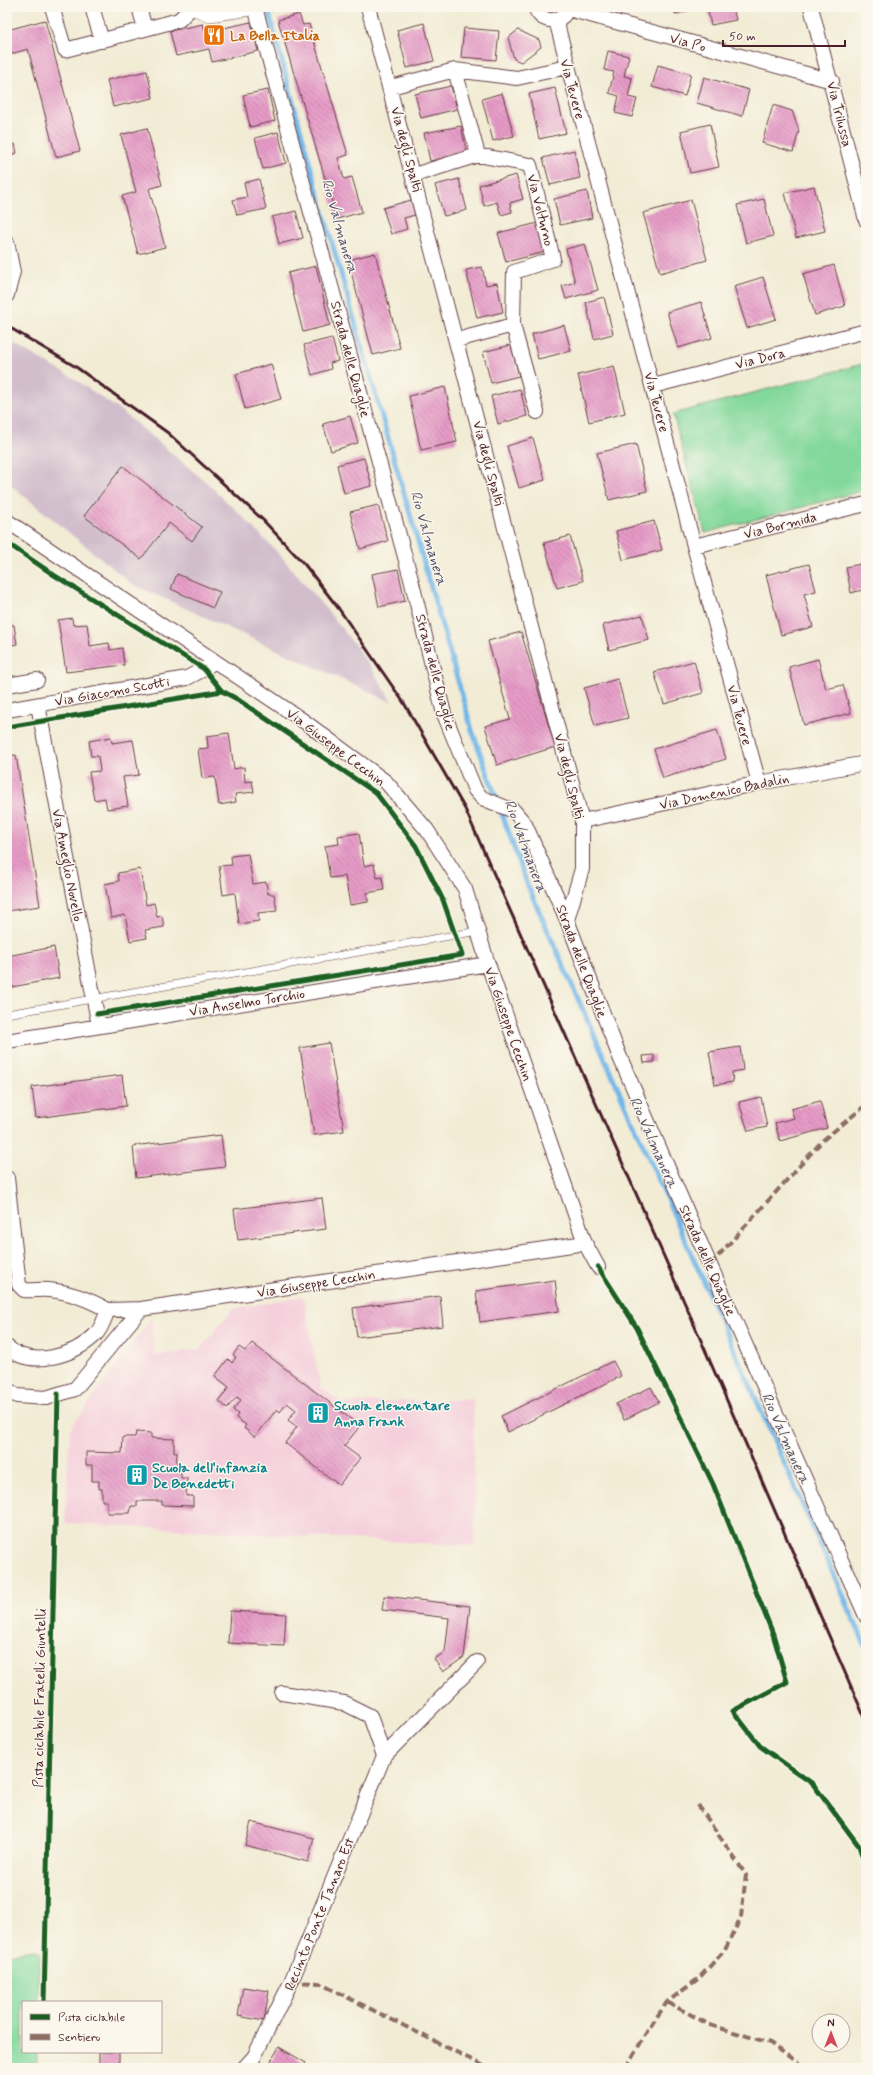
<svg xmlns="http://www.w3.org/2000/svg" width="873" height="2075" viewBox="0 0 873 2075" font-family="Mynerve,sans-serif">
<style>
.built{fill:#f5cfdb}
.railway{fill:#d1bdcc}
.pitch{fill:#82d89b;stroke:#667c63}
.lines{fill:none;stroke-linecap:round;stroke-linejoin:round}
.stream{stroke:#71b7e8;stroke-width:5}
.building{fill:url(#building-back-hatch)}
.service-casing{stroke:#633e44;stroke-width:8}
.minor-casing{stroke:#633e44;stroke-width:16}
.tertiary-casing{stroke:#633e44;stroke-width:18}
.path{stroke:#633e44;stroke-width:2.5;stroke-dasharray:3 3;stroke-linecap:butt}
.service{stroke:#fff;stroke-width:7}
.minor{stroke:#fff;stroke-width:14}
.tertiary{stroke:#fff;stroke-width:17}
.rail{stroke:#4a1f2b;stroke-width:3}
.quiet{stroke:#8d6e63;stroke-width:4;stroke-dasharray:8 4;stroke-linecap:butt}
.cycleway-casing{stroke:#fbf7ec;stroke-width:8}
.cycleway{stroke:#1b5e20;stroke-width:5}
.labels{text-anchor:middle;stroke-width:3;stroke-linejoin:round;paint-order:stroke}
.food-label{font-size:14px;font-weight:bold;fill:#c56008;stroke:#fbf7ec;text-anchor:start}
.street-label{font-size:14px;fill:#4a1f2b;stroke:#fbf7ec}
.culture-label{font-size:14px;font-weight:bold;fill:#0d838f;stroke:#fbf7ec;text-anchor:start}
.water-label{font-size:15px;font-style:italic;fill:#58546d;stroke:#fbf7ec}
</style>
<defs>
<pattern id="building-back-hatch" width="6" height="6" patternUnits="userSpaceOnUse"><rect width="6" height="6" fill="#e69bc7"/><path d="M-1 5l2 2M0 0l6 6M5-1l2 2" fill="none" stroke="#bc7ea2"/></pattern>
</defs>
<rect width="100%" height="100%" fill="#fbf7ec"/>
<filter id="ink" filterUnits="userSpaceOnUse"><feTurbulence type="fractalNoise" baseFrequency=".025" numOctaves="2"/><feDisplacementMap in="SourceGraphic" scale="8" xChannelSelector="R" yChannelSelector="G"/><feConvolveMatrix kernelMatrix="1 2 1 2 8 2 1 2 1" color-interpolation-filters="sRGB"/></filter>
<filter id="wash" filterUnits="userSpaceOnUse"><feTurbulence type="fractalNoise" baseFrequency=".012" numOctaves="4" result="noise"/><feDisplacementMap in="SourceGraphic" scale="16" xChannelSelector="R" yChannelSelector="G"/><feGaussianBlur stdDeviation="0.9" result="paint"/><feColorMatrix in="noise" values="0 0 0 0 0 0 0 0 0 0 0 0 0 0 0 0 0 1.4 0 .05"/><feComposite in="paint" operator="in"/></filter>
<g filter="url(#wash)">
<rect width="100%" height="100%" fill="#f2ecd5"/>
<!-- built -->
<path class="built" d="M 303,1296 L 321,1388 L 342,1403 L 473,1399 L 475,1546 L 65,1523 L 70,1429 L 151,1319 L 154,1356 L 200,1349 L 233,1309 Z"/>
<!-- railway -->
<path class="railway" d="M 7,340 L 73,378 L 121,411 L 207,483 L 244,518 L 280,555 L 341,627 L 372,669 L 392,702 L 132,584 L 7,482 Z"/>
<!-- pitch -->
<path class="pitch" d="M 866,363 L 866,490 L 705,533 L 673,414 Z
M 35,1950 L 40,1951 L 38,2002 L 23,2002 L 23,2052 L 37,2052 L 37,2068 L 7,2068 L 7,1954 Z"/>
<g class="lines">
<!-- stream -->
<path class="stream" d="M 269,14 L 316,187 L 472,730 L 527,884 L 866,1647"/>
</g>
<g id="blocks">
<!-- building -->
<path class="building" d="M 674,7 L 690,7 L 691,10 L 675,14 Z
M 707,7 L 733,7 L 736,20 L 711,25 Z
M 299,14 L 303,25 L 309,24 L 348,155 L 338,158 L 344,179 L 352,177 L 362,212 L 337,219 L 278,20 Z
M 45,20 L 80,151 L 56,157 L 28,49 L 7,55 L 7,30 Z
M 251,22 L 258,51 L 212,62 L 209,49 L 176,56 L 170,31 L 203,24 L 205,32 Z
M 424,23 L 434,61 L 407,68 L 397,30 Z
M 464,28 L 499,31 L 496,60 L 461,57 Z
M 518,30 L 539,40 L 541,47 L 521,62 L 514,59 L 508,38 Z
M 608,51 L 629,56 L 624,76 L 632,78 L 628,97 L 637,99 L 632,117 L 615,113 L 619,96 L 609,93 L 614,72 L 604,70 Z
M 658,65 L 691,74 L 685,96 L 652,87 Z
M 147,71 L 153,98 L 113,107 L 107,80 Z
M 704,77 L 749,90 L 742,116 L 697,103 Z
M 451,86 L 457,109 L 421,118 L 415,94 Z
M 555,88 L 566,133 L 539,139 L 529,94 Z
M 268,90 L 275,121 L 250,127 L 243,95 Z
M 502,93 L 514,136 L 493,141 L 482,99 Z
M 773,105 L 792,111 L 799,131 L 793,152 L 762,143 Z
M 710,124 L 719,167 L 690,173 L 681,131 Z
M 461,126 L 467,153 L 430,161 L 424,133 Z
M 147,128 L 162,185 L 149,189 L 165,247 L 138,254 L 122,196 L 136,192 L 121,135 Z
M 278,132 L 286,163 L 263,169 L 255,138 Z
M 15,144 L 17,153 L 7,156 L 7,146 Z
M 574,150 L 580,178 L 550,185 L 543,158 Z
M 516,175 L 523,199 L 510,203 L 512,212 L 501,215 L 497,202 L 484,206 L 479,185 Z
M 259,179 L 266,209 L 237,215 L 233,200 L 247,197 L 244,183 Z
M 459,179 L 467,210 L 444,216 L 435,185 Z
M 814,186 L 825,231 L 796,238 L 785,193 Z
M 587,191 L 592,218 L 560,225 L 554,199 Z
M 764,199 L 773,236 L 746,243 L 737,205 Z
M 411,200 L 415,215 L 404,218 L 407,229 L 391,234 L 383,208 Z
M 691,200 L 707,260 L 660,273 L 643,213 Z
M 296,211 L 303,238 L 279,244 L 272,217 Z
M 538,223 L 545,252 L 506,262 L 498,233 Z
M 585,244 L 598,290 L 566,299 L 562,286 L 575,282 L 566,249 Z
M 375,253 L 400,348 L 373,355 L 348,260 Z
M 834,265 L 845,306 L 815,315 L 803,274 Z
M 316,266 L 330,325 L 303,332 L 288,273 Z
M 482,267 L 486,285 L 497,283 L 503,312 L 477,318 L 466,270 Z
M 763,277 L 776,319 L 747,328 L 734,286 Z
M 604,297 L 613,334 L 594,339 L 586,302 Z
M 701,302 L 712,338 L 678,348 L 667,312 Z
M 564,325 L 571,351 L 538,359 L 532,334 Z
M 332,338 L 338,361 L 330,363 L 331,369 L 312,375 L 304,345 Z
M 511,345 L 519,376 L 491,383 L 483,352 Z
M 271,364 L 281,399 L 245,409 L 236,374 Z
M 614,366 L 625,413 L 589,422 L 578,375 Z
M 445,387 L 457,442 L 421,450 L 409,396 Z
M 520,389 L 527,416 L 498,424 L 491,396 Z
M 350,416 L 358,443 L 331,451 L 323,424 Z
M 533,438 L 545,480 L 519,488 L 507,446 Z
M 636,444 L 647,491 L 609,500 L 597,453 Z
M 364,458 L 372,486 L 344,493 L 337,465 Z
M 123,466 L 202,527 L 192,541 L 169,523 L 141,559 L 84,516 Z
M 378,505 L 388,541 L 360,549 L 350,512 Z
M 654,521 L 662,550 L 623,560 L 616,531 Z
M 570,536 L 583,581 L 557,588 L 544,543 Z
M 866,563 L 866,589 L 851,593 L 846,567 Z
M 809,564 L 816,591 L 804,594 L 813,627 L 781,635 L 766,575 Z
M 398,569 L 405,601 L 379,607 L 372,574 Z
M 177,574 L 220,592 L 213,608 L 171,589 Z
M 642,615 L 649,640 L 609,650 L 603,625 Z
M 72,618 L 73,625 L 87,624 L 90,646 L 109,643 L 110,650 L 122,648 L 124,665 L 66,672 L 58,620 Z
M 14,625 L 17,644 L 7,646 L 7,626 Z
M 521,632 L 555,747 L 497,765 L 485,726 L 510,719 L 488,641 Z
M 818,659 L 826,689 L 843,685 L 851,713 L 804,725 L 789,667 Z
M 694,661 L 703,693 L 664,704 L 654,672 Z
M 618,679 L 628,718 L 595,726 L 584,688 Z
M 717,730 L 726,759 L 663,778 L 654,749 Z
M 229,733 L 234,769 L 244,767 L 245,782 L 252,781 L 254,792 L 235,794 L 236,802 L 219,805 L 215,777 L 202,778 L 198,749 L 208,748 L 207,736 Z
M 111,737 L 112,743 L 133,740 L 139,775 L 123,777 L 128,806 L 107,809 L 105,798 L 94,800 L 89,772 L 100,771 L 98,756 L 91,756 L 89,741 Z
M 16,755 L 40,906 L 7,911 L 7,756 Z
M 359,833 L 364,866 L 374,864 L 377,878 L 382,877 L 384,890 L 367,893 L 368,902 L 350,905 L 345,876 L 330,878 L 325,846 L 339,844 L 338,836 Z
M 248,854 L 253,884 L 266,882 L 268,894 L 274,894 L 277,911 L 258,913 L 259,921 L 239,924 L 235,893 L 223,895 L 219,866 L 232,865 L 231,856 Z
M 140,869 L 146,905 L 154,903 L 157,917 L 162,916 L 164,927 L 145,930 L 147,938 L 130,941 L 125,915 L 111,918 L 105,884 L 119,881 L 118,873 Z
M 54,947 L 59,978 L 7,988 L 7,956 Z
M 329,1043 L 344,1131 L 314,1135 L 300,1048 Z
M 740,1047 L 743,1070 L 732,1072 L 733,1082 L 715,1085 L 709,1052 Z
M 654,1055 L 654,1062 L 644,1063 L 643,1056 Z
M 122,1075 L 126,1106 L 36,1118 L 32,1087 Z
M 761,1097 L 767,1127 L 748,1131 L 739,1102 Z
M 820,1101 L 827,1128 L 780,1141 L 775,1123 L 794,1118 L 791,1109 Z
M 221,1135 L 225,1167 L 136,1178 L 133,1146 Z
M 322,1198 L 326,1229 L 238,1240 L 234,1209 Z
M 555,1280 L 559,1311 L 480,1322 L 476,1291 Z
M 440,1296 L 443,1326 L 357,1337 L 353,1308 Z
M 252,1343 L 360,1426 L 344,1446 L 360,1458 L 339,1485 L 285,1443 L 297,1427 L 288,1420 L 296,1410 L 287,1403 L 280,1412 L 277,1409 L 255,1437 L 244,1428 L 246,1425 L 236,1418 L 238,1414 L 233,1410 L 241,1400 L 237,1397 L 227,1408 L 219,1401 L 229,1387 L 215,1376 L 228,1359 L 232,1363 L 236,1357 L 233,1355 L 239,1347 L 245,1351 Z
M 613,1361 L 621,1376 L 508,1432 L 501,1416 Z
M 651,1387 L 659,1402 L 624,1420 L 616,1404 Z
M 136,1432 L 151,1433 L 151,1438 L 174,1439 L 174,1452 L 177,1452 L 176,1471 L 181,1472 L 181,1478 L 187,1478 L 186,1496 L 193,1496 L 193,1506 L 162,1505 L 162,1501 L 137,1501 L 137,1506 L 131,1506 L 130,1513 L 107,1513 L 107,1501 L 102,1501 L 102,1489 L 99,1489 L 99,1481 L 92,1481 L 92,1465 L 86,1465 L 86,1452 L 122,1453 L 123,1437 L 135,1437 Z
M 384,1596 L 470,1606 L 464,1657 L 443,1672 L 434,1659 L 445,1652 L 449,1618 L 382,1610 Z
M 230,1611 L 286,1614 L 284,1646 L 228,1643 Z
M 251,1822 L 314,1838 L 308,1862 L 245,1845 Z
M 243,1987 L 269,1991 L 264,2021 L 238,2016 Z
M 279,2047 L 306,2063 L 303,2068 L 267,2068 Z
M 99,2052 L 119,2052 L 119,2068 L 99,2068 Z"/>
</g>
</g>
<g filter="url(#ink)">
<use href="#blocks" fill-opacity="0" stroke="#633e44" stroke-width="1"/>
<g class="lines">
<!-- service casing -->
<g class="service-casing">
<path id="service" d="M 7,1014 L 478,931"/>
</g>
<!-- minor casing -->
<g class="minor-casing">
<path id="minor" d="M 52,7 L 65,50 L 179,20 L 192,7
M 92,7 L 102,41
M 139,7 L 145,29
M 255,7 L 411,579 L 444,714 L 475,790 L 482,798 L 514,811 L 525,824 L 567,920 L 619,1055 L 710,1265 L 866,1616
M 368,7 L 582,821 L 582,869 L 567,920
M 535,7 C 539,20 554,25 564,15
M 811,7 L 866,220
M 568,9 L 832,81
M 556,20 L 694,546 L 759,783
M 455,70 L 478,155 L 530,165 L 553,259 L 514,272 L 513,325 L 537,412
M 391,87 L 455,70 L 517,78 L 567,67
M 414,175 L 478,155
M 7,242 L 13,272 L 7,295
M 457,340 L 513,325
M 653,386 L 866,331
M 7,521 L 305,722 L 386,782 L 427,830 L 465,889 L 488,964 L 585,1243 L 598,1267
M 694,546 L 866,504
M 7,685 L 37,680
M 38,705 L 99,1026
M 7,710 L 187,678 L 204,669 L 213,662
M 582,821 L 759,783 L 866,763
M 7,1041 L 488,964
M 7,1178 L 19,1285 L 24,1290 C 32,1291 41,1289 49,1290 C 71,1292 90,1300 108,1310 C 105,1317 102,1328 96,1334 C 75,1356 31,1369 7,1347
M 108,1310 L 141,1309 L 585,1243
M 7,1389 L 17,1396 L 46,1398 L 75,1389 L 141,1309
M 384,1756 L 477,1662
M 244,2068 L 254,2057 L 291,1982 L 384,1756 L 370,1716 L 344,1703 L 282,1693"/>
</g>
<!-- tertiary casing -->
<g class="tertiary-casing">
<path id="tertiary" d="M 195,7 L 210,13 L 250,7"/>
</g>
<!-- path -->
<path class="path" d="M 606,1279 L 637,1328 L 713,1484 L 773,1634 L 787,1682 L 733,1711 L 760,1746 L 813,1784 L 859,1846 L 866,1867"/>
<!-- service -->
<use href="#service" class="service"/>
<!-- minor -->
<use href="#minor" class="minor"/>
<!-- tertiary -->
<use href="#tertiary" class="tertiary"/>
<!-- rail -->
<path class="rail" d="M 7,326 L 76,367 L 168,433 L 263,520 L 305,565 L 339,609 L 404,703 L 465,809 L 686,1306 L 866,1721"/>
<!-- quiet -->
<path class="quiet" d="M 710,1265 L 823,1140 L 866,1105
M 291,1982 L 319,1983 L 488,2068
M 667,2002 L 710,2025 L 770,2043 L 805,2068
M 626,2068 L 648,2030 L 667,2002 L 698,1979 L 725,1950 L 741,1917 L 746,1875 L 696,1802"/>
<!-- cycleway casing -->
<g class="cycleway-casing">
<path id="cycleway" d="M 7,543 L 54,575 L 204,669 L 222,691
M 7,727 L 222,691 L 237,699 L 376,793 L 416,846 L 443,900 L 462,955 L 97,1014
M 598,1267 L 637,1328 L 713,1484 L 773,1634 L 787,1682 L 733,1711 L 760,1746 L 813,1784 L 859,1846 L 866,1867
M 44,2002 L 58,1394"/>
</g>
<!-- cycleway -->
<use href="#cycleway" class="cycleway"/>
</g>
</g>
<!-- icons -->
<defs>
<g id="restaurant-square" transform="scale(1.15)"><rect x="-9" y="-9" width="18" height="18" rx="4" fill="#e8710a" stroke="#fbf7ec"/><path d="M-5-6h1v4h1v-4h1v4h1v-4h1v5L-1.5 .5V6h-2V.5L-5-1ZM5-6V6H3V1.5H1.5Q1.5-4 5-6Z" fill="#fff"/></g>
<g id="building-square" transform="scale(1.15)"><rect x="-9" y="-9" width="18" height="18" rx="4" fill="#0f9aa8" stroke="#fbf7ec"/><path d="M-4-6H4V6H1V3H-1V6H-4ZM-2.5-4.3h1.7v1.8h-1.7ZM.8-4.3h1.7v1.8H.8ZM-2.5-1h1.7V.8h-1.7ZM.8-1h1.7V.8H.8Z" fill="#fff"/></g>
</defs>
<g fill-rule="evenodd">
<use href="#restaurant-square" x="214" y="35"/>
<use href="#building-square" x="318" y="1413"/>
<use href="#building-square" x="137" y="1475"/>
</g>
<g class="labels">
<!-- food labels -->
<g class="food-label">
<text x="230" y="40">La Bella Italia</text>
</g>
<!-- street labels -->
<g class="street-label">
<text transform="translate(688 42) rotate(15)" y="5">Via Po</text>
<text transform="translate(573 89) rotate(75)" y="5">Via Tevere</text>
<text transform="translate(840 114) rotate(76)" y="5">Via Trilussa</text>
<text transform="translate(407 149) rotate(75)" y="5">Via degli Spalti</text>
<text transform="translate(541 210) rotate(76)" y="5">Via Volturno</text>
<text transform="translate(760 358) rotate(-14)" y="5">Via Dora</text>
<text transform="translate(351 359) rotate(75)" y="5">Strada delle Quaglie</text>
<text transform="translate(657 402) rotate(75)" y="5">Via Tevere</text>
<text transform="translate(489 463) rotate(75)" y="5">Via degli Spalti</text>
<text transform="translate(780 525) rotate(-14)" y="5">Via Bormida</text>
<text transform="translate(436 672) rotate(75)" y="5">Strada delle Quaglie</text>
<text transform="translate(112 691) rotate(-10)" y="5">Via Giacomo Scotti</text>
<text transform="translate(740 715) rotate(75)" y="5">Via Tevere</text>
<text transform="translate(336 747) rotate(37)" y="5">Via Giuseppe Cecchin</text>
<text transform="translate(570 776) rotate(76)" y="5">Via degli Spalti</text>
<text transform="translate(724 791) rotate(-12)" y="5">Via Domenico Badalin</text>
<text transform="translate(68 865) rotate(79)" y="5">Via Ameglio Novello</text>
<text transform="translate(582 961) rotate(69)" y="5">Strada delle Quaglie</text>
<text transform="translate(247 1002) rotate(-9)" y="5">Via Anselmo Torchio</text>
<text transform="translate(509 1024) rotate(71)" y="5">Via Giuseppe Cecchin</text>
<text transform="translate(708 1260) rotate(66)" y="5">Strada delle Quaglie</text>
<text transform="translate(316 1283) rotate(-9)" y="5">Via Giuseppe Cecchin</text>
<text transform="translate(39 1698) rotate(-89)" y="5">Pista ciclabile Fratelli Giuntelli</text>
<text transform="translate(319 1914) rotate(-68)" y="5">Recinto Ponte Tanaro Est</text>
</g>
<!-- culture labels -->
<g class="culture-label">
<text x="334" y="1410">Scuola elementare<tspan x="334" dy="16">Anna Frank</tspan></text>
<text x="152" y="1472">Scuola dell'infanzia<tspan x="152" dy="16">De Benedetti</tspan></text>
</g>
<!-- water labels -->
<g class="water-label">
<text transform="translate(340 226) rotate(74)" y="5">Rio Valmanera</text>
<text transform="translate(429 538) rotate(74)" y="5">Rio Valmanera</text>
<text transform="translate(526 846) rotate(70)" y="5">Rio Valmanera</text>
<text transform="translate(654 1142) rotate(66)" y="5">Rio Valmanera</text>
<text transform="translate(786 1438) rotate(66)" y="5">Rio Valmanera</text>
</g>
</g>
<!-- margin -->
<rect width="873" height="2075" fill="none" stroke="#fbf7ec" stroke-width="24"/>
<!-- legend -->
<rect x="22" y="2001" width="140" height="52" fill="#fbf7ec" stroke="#b4a19f"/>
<rect x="30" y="2014" width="20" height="6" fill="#1b5e20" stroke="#b4a19f"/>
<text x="58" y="2021" font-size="12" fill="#4a1f2b">Pista ciclabile</text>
<rect x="30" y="2034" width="20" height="6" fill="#8d6e63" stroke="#b4a19f"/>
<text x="58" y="2041" font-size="12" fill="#4a1f2b">Sentiero</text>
<!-- north arrow -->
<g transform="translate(831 2033)"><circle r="19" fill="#fbf7ec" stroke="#b4a19f"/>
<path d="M0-3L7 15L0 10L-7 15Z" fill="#d1495b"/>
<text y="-6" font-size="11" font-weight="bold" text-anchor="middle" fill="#4a1f2b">N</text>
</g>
<!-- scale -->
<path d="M723 40v6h122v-6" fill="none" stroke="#4a1f2b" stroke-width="2"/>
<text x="729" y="40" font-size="12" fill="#4a1f2b" stroke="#fbf7ec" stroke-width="3" paint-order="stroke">50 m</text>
</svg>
